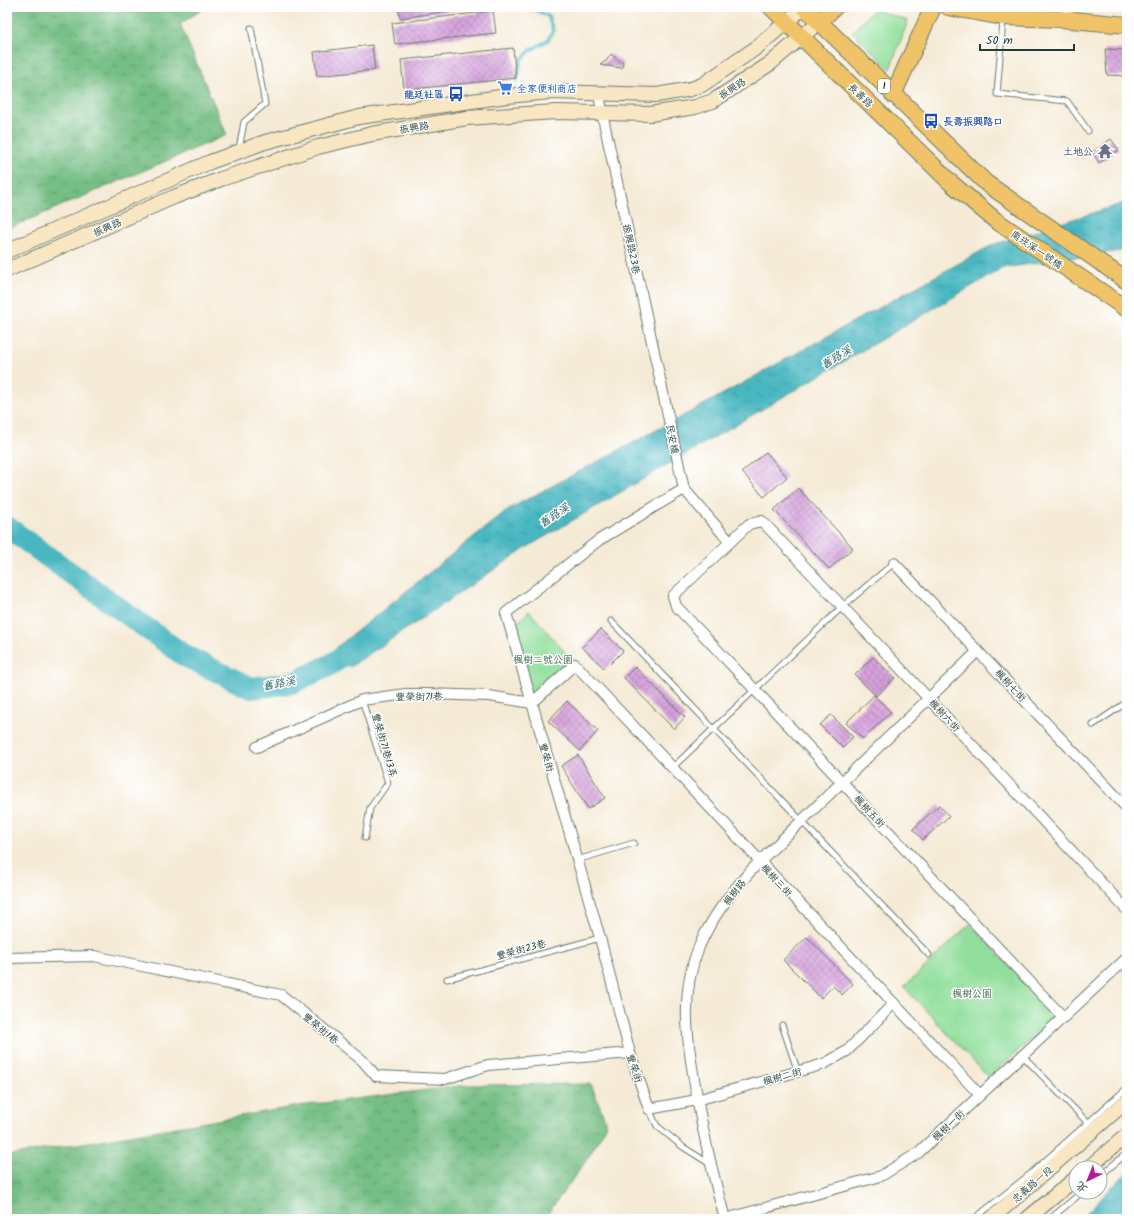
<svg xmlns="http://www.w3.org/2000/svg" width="1134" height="1226" viewBox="0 0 1134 1226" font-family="Kalam,'LXGW WenKai TC',sans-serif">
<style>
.green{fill:#92df9d;stroke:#588e68}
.forest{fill:url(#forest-crowns);stroke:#4a7e5c}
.water{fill:url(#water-ripples);stroke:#347a7a}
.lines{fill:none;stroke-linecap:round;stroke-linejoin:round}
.stream{stroke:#48b7c1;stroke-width:3.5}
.river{stroke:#48b7c1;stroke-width:22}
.building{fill:url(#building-cross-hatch)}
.lane-casing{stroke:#6a7a6c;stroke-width:7}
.street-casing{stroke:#6a7a6c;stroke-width:12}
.secondary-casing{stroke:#6a7a6c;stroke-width:16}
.primary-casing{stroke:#6a7a6c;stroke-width:18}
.lane{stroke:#fff;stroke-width:5}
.street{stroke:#fff;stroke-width:10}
.secondary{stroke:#f9e7c3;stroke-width:14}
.primary{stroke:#f0c369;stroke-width:16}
.labels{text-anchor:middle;stroke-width:3;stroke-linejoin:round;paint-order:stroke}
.shield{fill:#fff;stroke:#627771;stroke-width:1}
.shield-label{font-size:9px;font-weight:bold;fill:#1f3d34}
.shop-label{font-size:10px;font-weight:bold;fill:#366cbe;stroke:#fff;text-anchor:start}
.street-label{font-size:10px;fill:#1f3d34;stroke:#fff}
.transit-label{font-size:10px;font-weight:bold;fill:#164399;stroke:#fff;text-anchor:end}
.worship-label{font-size:10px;font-weight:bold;fill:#5b616d;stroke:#fff;text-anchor:end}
.park-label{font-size:10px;fill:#3c664e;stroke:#fff}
.water-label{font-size:11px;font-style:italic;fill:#2b625e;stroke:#fff}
</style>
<defs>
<pattern id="forest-crowns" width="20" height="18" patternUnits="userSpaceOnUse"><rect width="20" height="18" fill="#75be84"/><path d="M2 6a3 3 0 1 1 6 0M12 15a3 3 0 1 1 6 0" fill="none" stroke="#5f9c6d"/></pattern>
<pattern id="water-ripples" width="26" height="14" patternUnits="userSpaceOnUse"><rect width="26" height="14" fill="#48b7c1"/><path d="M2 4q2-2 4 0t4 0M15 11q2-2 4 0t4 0" fill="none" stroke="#3b969e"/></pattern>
<pattern id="building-cross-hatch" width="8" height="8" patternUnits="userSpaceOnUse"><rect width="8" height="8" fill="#d6a1dd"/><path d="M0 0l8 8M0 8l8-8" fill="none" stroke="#ad84b4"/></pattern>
</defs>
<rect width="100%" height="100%" fill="#fff"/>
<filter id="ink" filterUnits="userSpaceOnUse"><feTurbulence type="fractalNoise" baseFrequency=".025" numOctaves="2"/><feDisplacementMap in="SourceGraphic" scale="8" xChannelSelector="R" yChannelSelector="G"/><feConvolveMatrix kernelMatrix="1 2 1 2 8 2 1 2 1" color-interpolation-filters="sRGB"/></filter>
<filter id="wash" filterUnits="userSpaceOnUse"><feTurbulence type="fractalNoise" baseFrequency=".012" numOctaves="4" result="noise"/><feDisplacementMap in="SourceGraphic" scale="16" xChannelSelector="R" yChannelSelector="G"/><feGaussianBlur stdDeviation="0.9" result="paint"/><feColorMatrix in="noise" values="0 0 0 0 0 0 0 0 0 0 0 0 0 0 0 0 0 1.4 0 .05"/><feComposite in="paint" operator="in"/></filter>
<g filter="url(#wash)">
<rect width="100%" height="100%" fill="#f5ead5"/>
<!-- green -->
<path class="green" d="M 874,9 L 908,21 L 890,69 L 852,32 Z
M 529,611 L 573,661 L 530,699 L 513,627 Z
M 970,924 L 1056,1016 L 989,1078 L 904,987 Z"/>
<!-- forest -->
<path class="forest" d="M 7,7 L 206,7 L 180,24 L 227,135 L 7,229 Z
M 591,1084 L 607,1125 L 588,1158 L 544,1219 L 7,1219 L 7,1156 L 299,1106 L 467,1085 Z"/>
<!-- water -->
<path class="water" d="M 1127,202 L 1127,250 L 1003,268 L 529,546 L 350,667 L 337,647 L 507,510 L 696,409 L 992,245 Z
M 1127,1172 L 1127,1219 L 1080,1219 Z"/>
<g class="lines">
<!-- stream -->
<path class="stream" d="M 514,7 L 535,10 L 548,16 L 553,30 L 548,40 L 531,50 L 521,60 L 517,80"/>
<!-- river -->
<path class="river" d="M 7,527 L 185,656 L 251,688 L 292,683 L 330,665 L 367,640"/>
</g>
<g id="blocks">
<!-- building -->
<path class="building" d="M 398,7 L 471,7 L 471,8 L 400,18 Z
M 493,11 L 496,33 L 395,44 L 392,23 Z
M 372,45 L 375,70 L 317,76 L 314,52 Z
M 513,48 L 516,78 L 404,90 L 401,60 Z
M 1105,49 L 1127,50 L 1127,76 L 1107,75 Z
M 611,54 L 623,63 L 622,68 L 600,65 L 607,60 Z
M 1125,83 L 1127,83 L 1127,104 L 1124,104 Z
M 1111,139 L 1119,150 L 1099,163 L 1092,152 Z
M 766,452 L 787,477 L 764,497 L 742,472 Z
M 798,488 L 853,548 L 829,569 L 774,510 Z
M 601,629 L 623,651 L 605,669 L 582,647 Z
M 873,657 L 895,678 L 876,696 L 855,675 Z
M 635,667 L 685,717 L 674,729 L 624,678 Z
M 874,695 L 891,712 L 863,739 L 846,723 Z
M 567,701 L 598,731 L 580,751 L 548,721 Z
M 831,715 L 853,737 L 843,748 L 820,725 Z
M 578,755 L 605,798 L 588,809 L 561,766 Z
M 939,805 L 949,816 L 923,840 L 913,829 Z
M 807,937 L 853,984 L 842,995 L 833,986 L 821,998 L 783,960 Z"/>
</g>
</g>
<g filter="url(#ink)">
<use href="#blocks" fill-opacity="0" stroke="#6a7a6c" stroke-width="1"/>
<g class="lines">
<!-- lane casing -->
<g class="lane-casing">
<path id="lane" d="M 1003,20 L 997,94 L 1067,101 L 1088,131
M 239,149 L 244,122 L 265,104 L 251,28
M 611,621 L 929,955
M 362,700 L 388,783 L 370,808 L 365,838
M 1093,725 L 1127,702
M 672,768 L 843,606 L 894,563
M 577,860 L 634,843
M 447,979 L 600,938
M 782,1025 L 798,1072
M 1022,1055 L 1088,1123
M 649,1109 L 657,1126 L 683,1147 L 710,1164
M 1100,1176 L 1127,1153
M 974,1219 L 1029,1175 L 1127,1088
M 1050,1219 L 1082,1192"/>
</g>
<!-- street casing -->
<g class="street-casing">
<path id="street" d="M 1064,7 L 1073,21
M 599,93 L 602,113 L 684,489 L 730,542
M 684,489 L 599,540 L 506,613 L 600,938 L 630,1053 L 649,1109 L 697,1100 L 824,1064 L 847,1051 L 894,1003
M 894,563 L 1127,808
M 257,747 L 362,700 L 406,694 L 426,694 L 489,696 L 532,703 L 575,664 L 980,1095
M 7,958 L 94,956 L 281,995 L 362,1060 L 376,1076 L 445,1079 L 488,1065 L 630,1053
M 1063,1017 L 676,606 L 673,596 L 749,524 L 762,521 L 1127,910
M 725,1219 C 713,1175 702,1131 695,1085 C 687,1040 680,992 699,947 C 712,915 736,886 760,861 L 978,651
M 725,1219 L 881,1176 L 918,1153 L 1127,958"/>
</g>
<!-- secondary casing -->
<g class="secondary-casing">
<path id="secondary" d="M 7,251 L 210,162 L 265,142 L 359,117 L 507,96 L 551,92 L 657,95 L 691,89 L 702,85 L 756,48 L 804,7
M 7,270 L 174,197 L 221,179 L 318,147 L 372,134 L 467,118 L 555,112 L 650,114 L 695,107 L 713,101 L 771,63 L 819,22
M 1088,1168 L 1127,1135
M 991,1219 L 1127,1101
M 1027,1219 L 1076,1178"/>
</g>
<!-- primary casing -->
<g class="primary-casing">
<path id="primary" d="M 771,7 L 951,183 L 995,220 L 1127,309
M 804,7 L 986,183 L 1127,281
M 948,7 L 1003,17 L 1061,19 L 1127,25
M 819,22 L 835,7
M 893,95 L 933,7"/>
</g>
<!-- lane -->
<use href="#lane" class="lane"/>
<!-- street -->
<use href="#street" class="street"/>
<!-- secondary -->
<use href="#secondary" class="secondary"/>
<!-- primary -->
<use href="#primary" class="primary"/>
</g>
</g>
<!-- icons -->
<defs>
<g id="supermarket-bare" transform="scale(1.2)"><path d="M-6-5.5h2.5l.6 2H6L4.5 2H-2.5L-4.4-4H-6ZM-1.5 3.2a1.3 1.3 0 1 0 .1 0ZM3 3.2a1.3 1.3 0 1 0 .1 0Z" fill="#3f7fe0" stroke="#fff" stroke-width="2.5" paint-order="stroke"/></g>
<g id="bus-bare" transform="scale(1.2)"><path d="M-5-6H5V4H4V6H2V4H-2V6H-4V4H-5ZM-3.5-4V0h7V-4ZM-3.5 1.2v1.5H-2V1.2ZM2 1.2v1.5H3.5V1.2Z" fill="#1a4fb4" stroke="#fff" stroke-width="2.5" paint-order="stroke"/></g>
<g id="temple-bare" transform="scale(1.2)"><path d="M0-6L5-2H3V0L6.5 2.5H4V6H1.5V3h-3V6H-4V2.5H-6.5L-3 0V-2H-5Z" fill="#6b7280" stroke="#fff" stroke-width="2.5" paint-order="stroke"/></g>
</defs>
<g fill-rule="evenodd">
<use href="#supermarket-bare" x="505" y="88"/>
<use href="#bus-bare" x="456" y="94"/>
<use href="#bus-bare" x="931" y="121"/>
<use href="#temple-bare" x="1105" y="151"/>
</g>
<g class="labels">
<!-- shield labels -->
<rect class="shield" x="878" y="79" width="12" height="14" rx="3"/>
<g class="shield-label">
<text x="884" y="89">1</text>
</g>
<!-- shop labels -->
<g class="shop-label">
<text x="517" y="92">全家便利商店</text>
</g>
<!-- street labels -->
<g class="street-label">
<text transform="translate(732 88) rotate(-33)" y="4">振興路</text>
<text transform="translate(861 95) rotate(44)" y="4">長壽路</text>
<text transform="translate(414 127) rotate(-9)" y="4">振興路</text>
<text transform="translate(107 227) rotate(-24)" y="4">振興路</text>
<text transform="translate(632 249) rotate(78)" y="4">振興路23巷</text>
<text transform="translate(1037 249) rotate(34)" y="4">南崁溪一號橋</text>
<text transform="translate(673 439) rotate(79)" y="4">民安橋</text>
<text transform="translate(1011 685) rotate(47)" y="4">楓樹七街</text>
<text transform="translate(419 696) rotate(-1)" y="4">豐榮街71巷</text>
<text transform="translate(945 715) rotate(47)" y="4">楓樹六街</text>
<text transform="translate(385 745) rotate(74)" y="4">豐榮街71巷13弄</text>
<text transform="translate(547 757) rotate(74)" y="4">豐榮街</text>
<text transform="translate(870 811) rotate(47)" y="4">楓樹五街</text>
<text transform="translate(777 880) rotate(47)" y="4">楓樹三街</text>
<text transform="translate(734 892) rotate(-52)" y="4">楓樹路</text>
<text transform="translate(521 949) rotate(-15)" y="4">豐榮街23巷</text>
<text transform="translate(321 1028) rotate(39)" y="4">豐榮街1巷</text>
<text transform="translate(635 1068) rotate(72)" y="4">豐榮街</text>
<text transform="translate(782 1076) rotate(-16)" y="4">楓樹二街</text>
<text transform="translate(948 1125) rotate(-43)" y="4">楓樹一街</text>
<text transform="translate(1032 1184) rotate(-41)" y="4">忠義路一段</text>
</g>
<!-- transit labels -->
<g class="transit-label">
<text x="444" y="98">龍廷社區</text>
<text x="943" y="125" text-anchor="start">長壽振興路口</text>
</g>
<!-- worship labels -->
<g class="worship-label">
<text x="1093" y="155">土地公</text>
</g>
<!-- park labels -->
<g class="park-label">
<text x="543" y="663">楓樹二號公園</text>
<text x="972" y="997">楓樹公園</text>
</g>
<!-- water labels -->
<g class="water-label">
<text transform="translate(836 357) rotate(-31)" y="4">舊路溪</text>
<text transform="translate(554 515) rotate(-34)" y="4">舊路溪</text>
<text transform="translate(279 683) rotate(-11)" y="4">舊路溪</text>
</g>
</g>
<!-- margin -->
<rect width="1134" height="1226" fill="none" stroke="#fff" stroke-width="24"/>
<!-- north arrow -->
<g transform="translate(1088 1180) rotate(223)"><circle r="19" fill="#ffffff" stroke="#a5b1ae"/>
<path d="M0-3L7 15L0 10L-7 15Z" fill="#b5179e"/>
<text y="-6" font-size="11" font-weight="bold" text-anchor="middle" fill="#1f3d34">北</text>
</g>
<!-- scale -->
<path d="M980 44v6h94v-6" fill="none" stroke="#1f3d34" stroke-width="2"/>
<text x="986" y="44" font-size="12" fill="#1f3d34" stroke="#ffffff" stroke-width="3" paint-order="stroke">50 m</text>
</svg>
